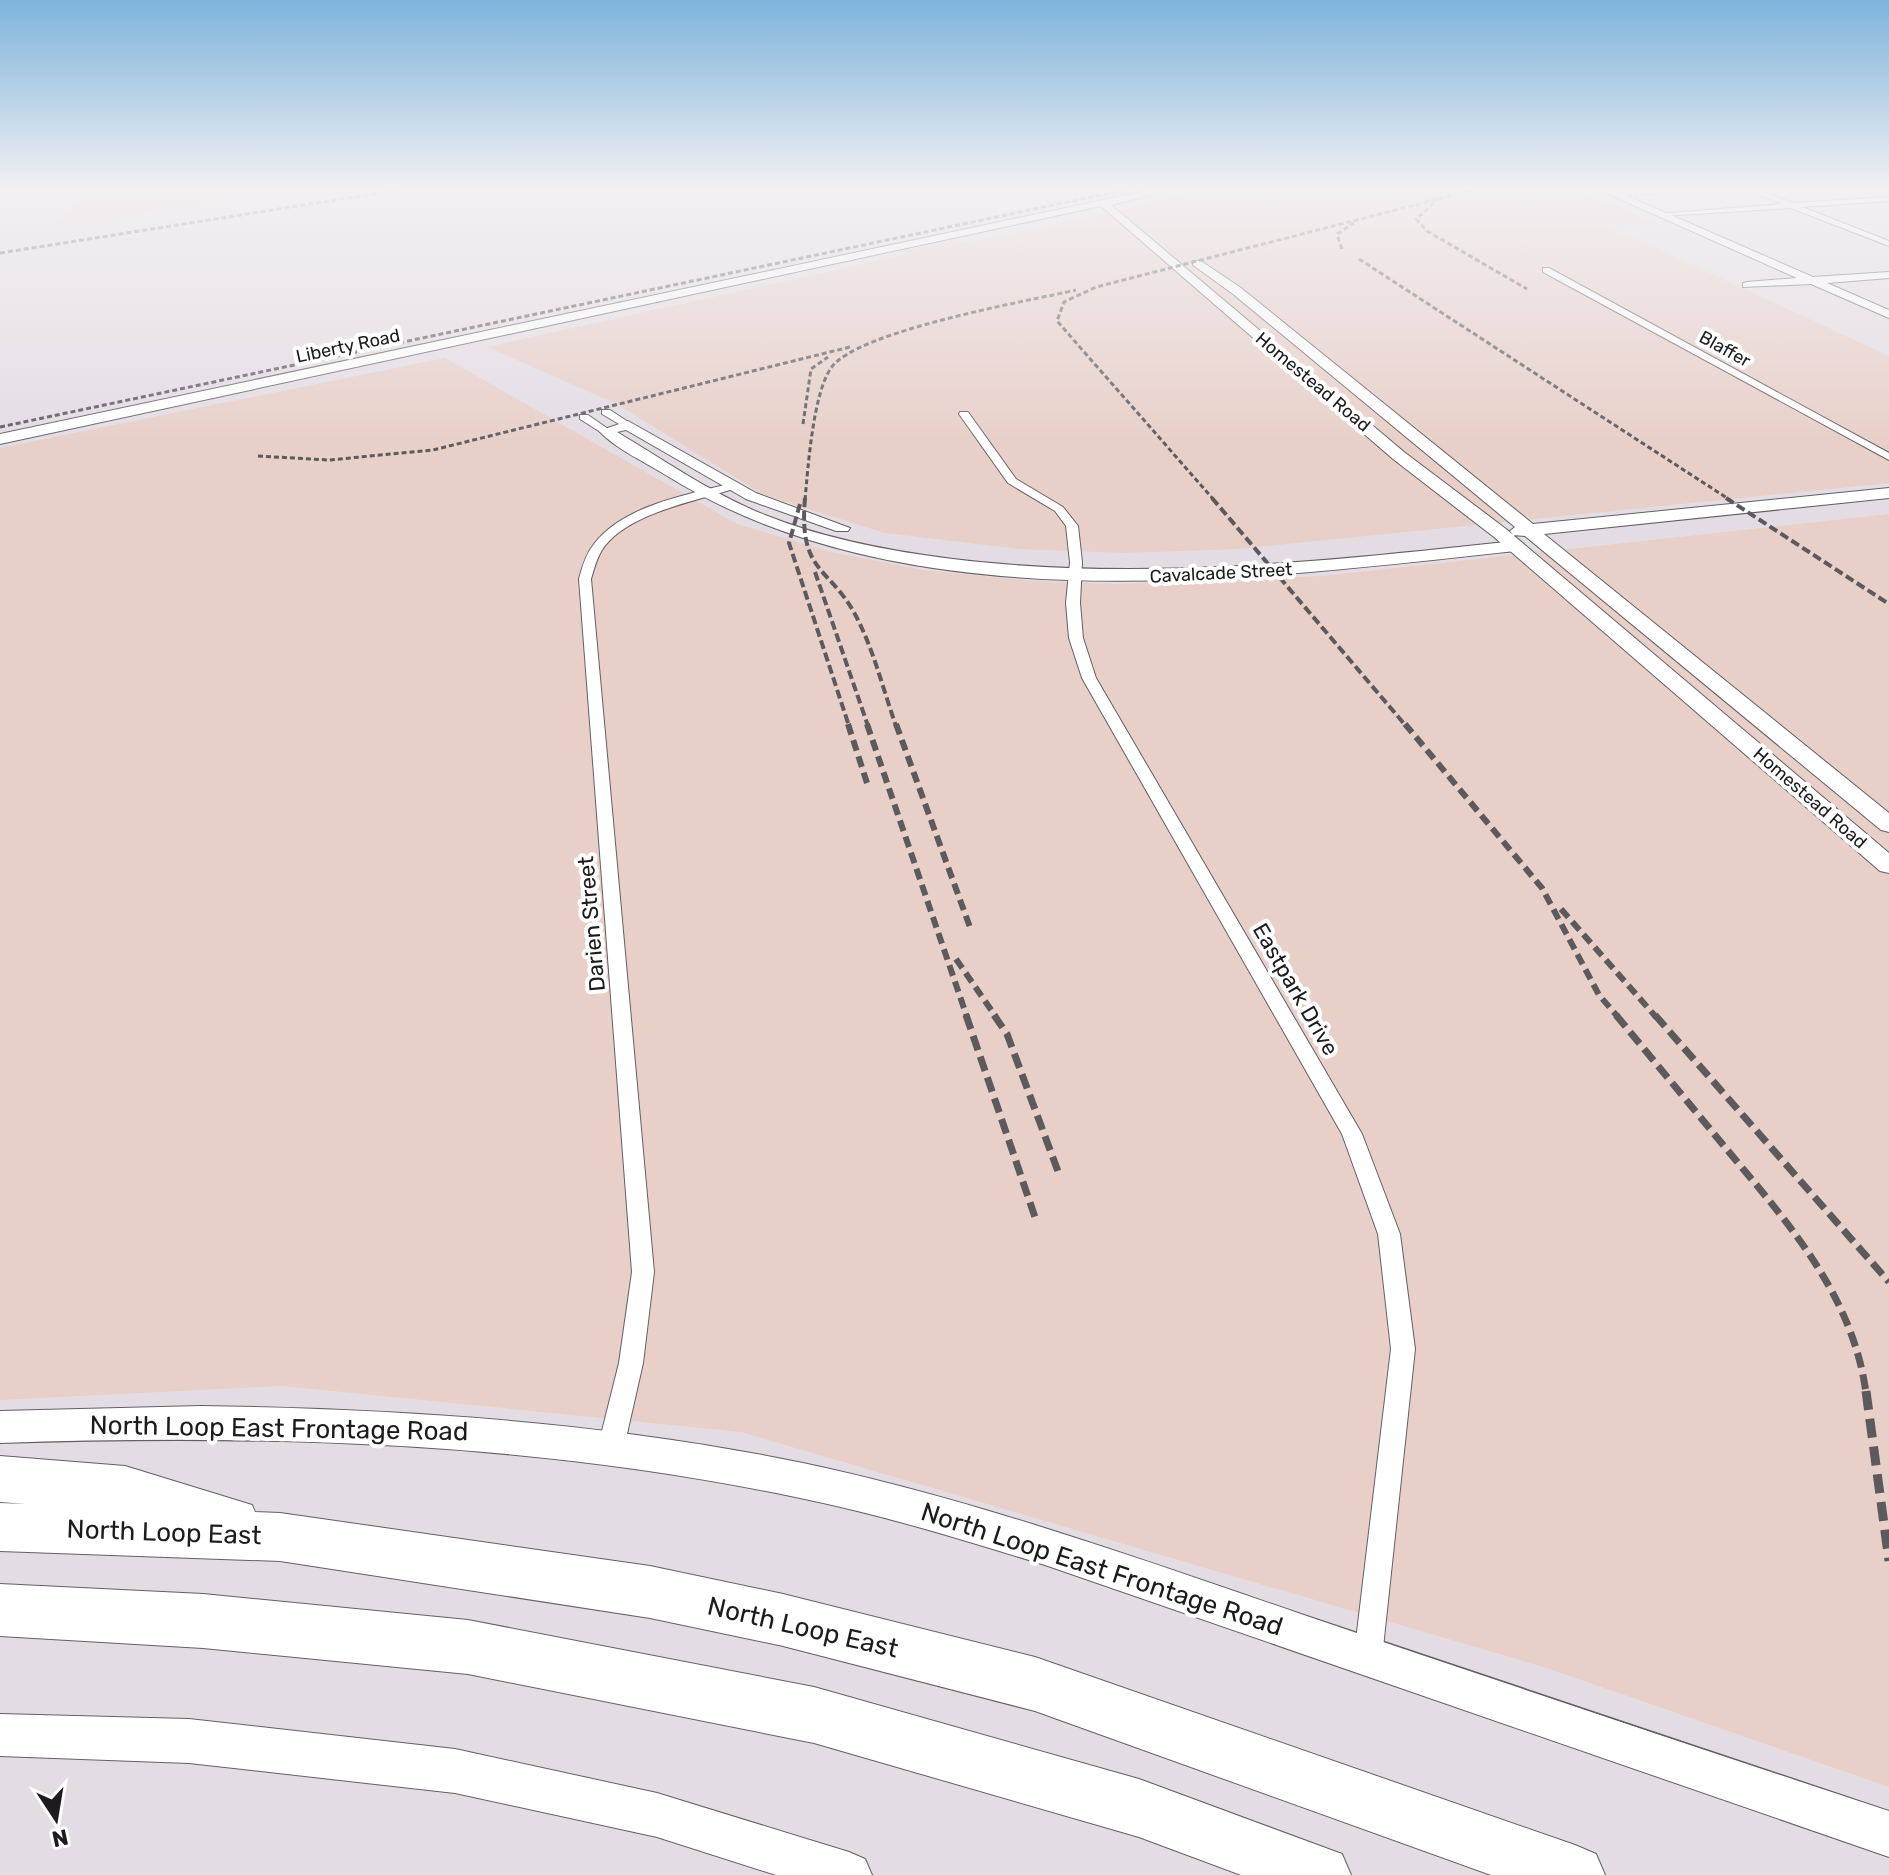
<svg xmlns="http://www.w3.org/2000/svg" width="1889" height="1875" viewBox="0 0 1889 1875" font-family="Rubik,sans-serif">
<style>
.industrial{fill:#e8cfc8}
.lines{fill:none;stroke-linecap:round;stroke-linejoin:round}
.minor-casing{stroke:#645f64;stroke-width:2}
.tertiary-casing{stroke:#645f64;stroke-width:2}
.secondary-casing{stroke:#645f64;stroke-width:2}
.motorway-casing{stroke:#645f64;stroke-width:2}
.minor{fill:#fff;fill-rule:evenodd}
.tertiary{fill:#fff;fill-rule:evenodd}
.secondary{fill:#fff;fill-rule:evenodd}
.motorway{fill:#fff;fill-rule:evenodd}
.rail-far4{stroke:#5d5a5d;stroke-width:3;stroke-dasharray:5 3;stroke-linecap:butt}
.rail-far3{stroke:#5d5a5d;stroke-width:4;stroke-dasharray:9 4;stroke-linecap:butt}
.rail-far2{stroke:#5d5a5d;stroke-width:6;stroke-dasharray:11 6;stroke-linecap:butt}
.rail-far1{stroke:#5d5a5d;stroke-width:7;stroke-dasharray:15 7;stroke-linecap:butt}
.rail{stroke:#5d5a5d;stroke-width:9;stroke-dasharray:19 9;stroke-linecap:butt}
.labels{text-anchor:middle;stroke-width:8;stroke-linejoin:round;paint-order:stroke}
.far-street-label{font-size:18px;fill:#1d1b1d;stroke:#fff}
.street-label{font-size:22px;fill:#1d1b1d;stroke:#fff}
.near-street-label{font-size:26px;fill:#1d1b1d;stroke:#fff}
</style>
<rect width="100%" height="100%" fill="#e3dde3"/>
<!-- industrial -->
<path class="industrial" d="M 90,188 L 299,188 L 57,226 Z
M 1212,188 L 1570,188 L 1657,223 L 1609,226 L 1889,356 L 1889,483 L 1238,549 L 1124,553 L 1020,549 L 885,533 L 764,495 L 617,404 L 487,347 L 908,254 L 902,251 L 952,240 L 962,243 L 1138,207 L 1145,202 Z
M 445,358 L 737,524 L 831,552 L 923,570 L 1034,581 L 1116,584 L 1322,576 L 1889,514 L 1889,1787 L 1544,1667 L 741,1432 L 282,1386 L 0,1400 L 0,448 Z"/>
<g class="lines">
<!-- minor casing -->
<g class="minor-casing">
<path id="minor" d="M 1745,188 L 1753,188 L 1793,203 L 1889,197 L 1889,201 L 1802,207 L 1889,241 L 1889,246 L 1791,208 L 1662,216 L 1658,214 L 1782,204 Z
M 1543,268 L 1549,268 L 1889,453 L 1889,460 L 1543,272 Z
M 602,410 L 610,410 L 633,425 L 624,427 L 602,414 Z
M 960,412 L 968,412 L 1016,479 L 1063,507 L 1078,526 L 1082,562 L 1080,603 L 1083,638 L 1096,678 L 1362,1134 L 1400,1234 L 1415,1349 L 1382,1657 L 1378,1667 L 1368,1671 L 1358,1667 L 1354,1657 L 1391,1349 L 1378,1234 L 1342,1134 L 1082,678 L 1069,638 L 1066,603 L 1070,562 L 1066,526 L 1055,511 L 1008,483 L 959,414 Z
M 580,415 L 588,415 L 611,431 L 602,433 L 580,419 Z
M 732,483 L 736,484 L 736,488 C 697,501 626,513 602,550 C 597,558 594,569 591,579 L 654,1272 L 643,1363 L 624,1447 L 620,1455 L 611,1459 L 602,1455 L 598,1447 L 619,1363 L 632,1272 L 579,579 C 582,567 586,554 594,544 C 624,505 687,495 732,483 Z"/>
</g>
<!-- tertiary casing -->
<g class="tertiary-casing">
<path id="tertiary" d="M 1595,188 L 1615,191 L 1707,188 L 1703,191 L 1625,195 L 1813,277 L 1889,272 L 1889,278 L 1827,283 L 1889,310 L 1889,318 L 1811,284 L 1743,287 L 1743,283 L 1747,282 L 1797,278 Z
M 628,421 L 756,493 L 850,528 L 848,531 L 836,531 L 746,499 L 626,430 L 617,432 C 666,461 712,494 765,515 C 825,539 889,551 953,559 C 1141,582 1328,561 1515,541 L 1523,546 L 1515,551 C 1248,580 909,625 669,477 C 647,463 617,450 599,431 Z"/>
</g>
<!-- secondary casing -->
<g class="secondary-casing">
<path id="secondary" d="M 1160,188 L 1177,188 L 1111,205 L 1404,452 L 1506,529 L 1889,853 L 1889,873 L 1880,871 L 1494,537 L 1393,459 L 1101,206 L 0,444 L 0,434 Z
M 1193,261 L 1201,261 L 1241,288 L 1533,524 L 1889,488 L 1889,498 L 1544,534 L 1889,813 L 1889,832 L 1881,830 L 1525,536 L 1513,535 L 1510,531 L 1515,527 L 1233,294 L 1193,265 Z
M 201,1406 C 403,1409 605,1422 803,1463 C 972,1499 1135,1557 1298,1613 C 1495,1680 1692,1746 1889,1811 L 1889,1857 L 1045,1565 C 964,1540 883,1515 800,1498 C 537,1442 268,1434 0,1443 L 0,1411 Z
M 0,1714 L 189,1719 L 455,1749 L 657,1793 L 849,1852 L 865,1859 L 872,1875 L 776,1875 L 657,1837 L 455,1793 L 189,1763 L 0,1756 Z"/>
</g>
<!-- motorway casing -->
<g class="motorway-casing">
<path id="motorway" d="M 0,1456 L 125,1466 L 252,1505 L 255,1512 L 280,1513 L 650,1566 L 783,1594 L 1035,1657 L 1575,1845 L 1596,1854 L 1605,1875 L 1491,1875 L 1035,1711 L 783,1646 L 650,1618 L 280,1561 L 0,1551 L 0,1503 L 26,1504 L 0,1502 Z
M 0,1584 L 203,1594 L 468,1620 L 814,1687 L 1139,1779 L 1342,1854 L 1351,1875 L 1241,1875 L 1139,1837 L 814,1743 L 468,1674 L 203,1648 L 0,1636 Z"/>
</g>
<!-- minor -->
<use href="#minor" class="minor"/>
<!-- tertiary -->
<use href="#tertiary" class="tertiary"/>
<!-- secondary -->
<use href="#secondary" class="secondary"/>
<!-- motorway -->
<use href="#motorway" class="motorway"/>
<!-- rail-far4 -->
<path class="rail-far4" d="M 1434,203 L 1416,219 L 1427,231 L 1527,289
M 1342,249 L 1337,234 L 1354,223
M 0,253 L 411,188
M 1359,259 L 1730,500
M 803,424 L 811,369 L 828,357
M 0,427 L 1134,188
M 258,456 L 329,460 L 433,450 L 850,347
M 805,500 C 808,467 813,394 831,368 C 856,331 1028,301 1076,290
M 1214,500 L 1057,321 L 1064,302 L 1096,287 L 1481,188"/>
<!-- rail-far3 -->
<path class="rail-far3" d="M 805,498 C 798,577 832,565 859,622 C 875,655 884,692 896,726
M 1212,498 L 1406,726
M 1726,498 L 1889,604
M 800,504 L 789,543 L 849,726
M 815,572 L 868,726"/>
<!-- rail-far2 -->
<path class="rail-far2" d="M 848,724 L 867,783
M 867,724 L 967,1017
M 896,724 L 971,930
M 1405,724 L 1542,888 L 1599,995 L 1618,1017
M 1561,909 L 1656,1017
M 956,959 L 996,1017"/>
<!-- rail-far1 -->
<path class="rail-far1" d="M 966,1015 L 1037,1223
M 994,1015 L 1007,1034 L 1059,1174
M 1616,1015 C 1654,1061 1692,1107 1729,1152 C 1789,1224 1853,1296 1866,1393
M 1655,1015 L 1889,1282"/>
<!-- rail -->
<path class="rail" d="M 1866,1391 L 1889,1561"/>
</g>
<!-- sky -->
<linearGradient id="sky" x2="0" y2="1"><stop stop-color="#7eb4dc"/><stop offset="0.42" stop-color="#f2f0f2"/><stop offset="1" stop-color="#f2f0f2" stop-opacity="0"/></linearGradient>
<rect width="1889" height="450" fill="url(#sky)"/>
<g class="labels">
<!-- far-street labels -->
<g class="far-street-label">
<text transform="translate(348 346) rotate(-12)" y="6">Liberty Road</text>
<text transform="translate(1725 349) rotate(29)" y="6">Blaffer</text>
<text transform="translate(1313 382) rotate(40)" y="6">Homestead Road</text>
<text transform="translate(1221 573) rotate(-3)" y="6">Cavalcade Street</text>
<text transform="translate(1810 798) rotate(41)" y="6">Homestead Road</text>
</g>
<!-- street labels -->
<g class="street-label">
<text transform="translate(591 924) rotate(-95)" y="8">Darien Street</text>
<text transform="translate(1296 989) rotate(60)" y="8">Eastpark Drive</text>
</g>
<!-- near-street labels -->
<g class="near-street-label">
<text transform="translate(279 1428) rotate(1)" y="9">North Loop East Frontage Road</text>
<text transform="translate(164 1532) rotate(2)" y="9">North Loop East</text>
<text transform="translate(1102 1569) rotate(18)" y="9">North Loop East Frontage Road</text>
<text transform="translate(803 1627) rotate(13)" y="9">North Loop East</text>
</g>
</g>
<!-- north arrow -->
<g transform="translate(56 1819) rotate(168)" stroke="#ffffff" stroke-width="6" paint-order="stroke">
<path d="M0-6L14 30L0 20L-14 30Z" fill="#1d1b1d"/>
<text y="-12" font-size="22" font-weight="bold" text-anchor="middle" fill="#1d1b1d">N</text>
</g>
</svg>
